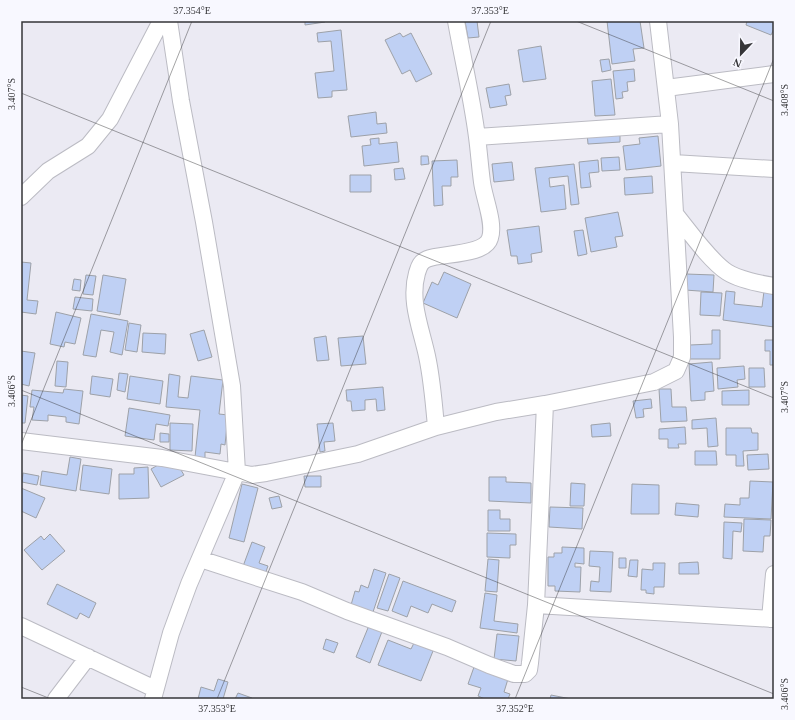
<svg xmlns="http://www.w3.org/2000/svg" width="795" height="720" viewBox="0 0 795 720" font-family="Georgia,serif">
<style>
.building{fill:#bfd0f4;stroke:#9da1a8}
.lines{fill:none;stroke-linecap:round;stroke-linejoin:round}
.street-casing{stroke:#bbbbc3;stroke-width:18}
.street{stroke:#fff;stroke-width:16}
.ticks{fill:none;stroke:#353538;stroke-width:1;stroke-opacity:0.45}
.neatline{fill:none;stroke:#353538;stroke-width:1.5}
.ticks-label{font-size:10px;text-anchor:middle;fill:#353538}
</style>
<rect width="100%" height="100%" fill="#ebeaf3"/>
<!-- building -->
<path class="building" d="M 305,21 L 324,21 L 325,22 L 305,25 Z
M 465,21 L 477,21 L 479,37 L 468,38 Z
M 607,21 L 640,21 L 644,48 L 633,49 L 635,61 L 612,64 Z
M 747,21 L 774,21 L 774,29 L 771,35 L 746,25 Z
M 341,30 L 347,90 L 332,91 L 332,97 L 318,98 L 315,73 L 334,71 L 331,41 L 318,42 L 317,33 Z
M 400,33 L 403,37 L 411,33 L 432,74 L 416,82 L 410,70 L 402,74 L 385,40 Z
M 541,46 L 546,79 L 523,82 L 518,50 Z
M 609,59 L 611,70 L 602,72 L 600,60 Z
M 634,69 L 635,81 L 627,82 L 628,91 L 622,92 L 623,98 L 616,99 L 613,71 Z
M 611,79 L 615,115 L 595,116 L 592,81 Z
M 509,84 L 511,95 L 505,96 L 507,105 L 490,108 L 486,88 Z
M 376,112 L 377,124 L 386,123 L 387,133 L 351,137 L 348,116 Z
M 620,131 L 620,142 L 588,144 L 587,133 Z
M 658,136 L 661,166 L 626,170 L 623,146 L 640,144 L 639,138 Z
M 379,138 L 379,144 L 397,142 L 399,162 L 364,166 L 362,146 L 371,145 L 370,139 Z
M 421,156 L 428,156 L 429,164 L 421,165 Z
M 619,157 L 620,170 L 602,171 L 601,158 Z
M 457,160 L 458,177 L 451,177 L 451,186 L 442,186 L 443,205 L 434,206 L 432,161 Z
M 598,160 L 599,172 L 589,173 L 591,187 L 581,188 L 579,162 Z
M 512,162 L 514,180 L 494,182 L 492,164 Z
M 574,164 L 579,204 L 571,205 L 568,176 L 549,178 L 550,187 L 564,185 L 566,209 L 541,212 L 535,168 Z
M 403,168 L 405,179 L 395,180 L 394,169 Z
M 350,175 L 371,175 L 371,192 L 350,192 Z
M 652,176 L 653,193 L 625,195 L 624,178 Z
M 618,212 L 623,236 L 615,237 L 617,247 L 591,252 L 585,218 Z
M 539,226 L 542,252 L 531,254 L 532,262 L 518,264 L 517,256 L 511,256 L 507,230 Z
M 583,230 L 587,254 L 578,256 L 574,231 Z
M 21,262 L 31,263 L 27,300 L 38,301 L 36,314 L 21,312 Z
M 444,272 L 471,284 L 457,318 L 423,303 L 432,282 L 438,285 Z
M 686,274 L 714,275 L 713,292 L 685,290 Z
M 86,275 L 96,276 L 93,295 L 83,294 Z
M 103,275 L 126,279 L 120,315 L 97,311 Z
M 74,279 L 81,280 L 80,291 L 72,290 Z
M 726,291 L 735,292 L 734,304 L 762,307 L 764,291 L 774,293 L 774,327 L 723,320 Z
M 701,292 L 722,293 L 720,316 L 700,315 Z
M 75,297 L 93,299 L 92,311 L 73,309 Z
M 56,312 L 81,318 L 75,344 L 65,342 L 64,347 L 50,344 Z
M 91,314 L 128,321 L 122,355 L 110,352 L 114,332 L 101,330 L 96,357 L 83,355 Z
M 129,323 L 141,325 L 137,352 L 125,350 Z
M 204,330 L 212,357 L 198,361 L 190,334 Z
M 712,330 L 720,330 L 720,359 L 690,359 L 690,345 L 712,344 Z
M 143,333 L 166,334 L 165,354 L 142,352 Z
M 326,336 L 329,360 L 317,361 L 314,338 Z
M 363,336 L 366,364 L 341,366 L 338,338 Z
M 765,340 L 774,340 L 774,365 L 770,365 L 770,351 L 765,351 Z
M 21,351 L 35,353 L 29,386 L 21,384 Z
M 57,361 L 68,362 L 66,387 L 55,386 Z
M 712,362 L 714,391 L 705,392 L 705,400 L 691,401 L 689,364 Z
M 744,366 L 745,379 L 737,380 L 738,387 L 718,389 L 717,368 Z
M 749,368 L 764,368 L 765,387 L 749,387 Z
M 119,373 L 128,374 L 125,392 L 117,390 Z
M 169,374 L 180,376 L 178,397 L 188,398 L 191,376 L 223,380 L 219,414 L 228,415 L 225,445 L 221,444 L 220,454 L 205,452 L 205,458 L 195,457 L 200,410 L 166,407 Z
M 92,376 L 113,379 L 110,397 L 90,394 Z
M 130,376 L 163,381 L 160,404 L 127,399 Z
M 383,387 L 385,410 L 377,411 L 376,399 L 365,400 L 365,410 L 352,411 L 351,401 L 347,401 L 346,390 Z
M 64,389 L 83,391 L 79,424 L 66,422 L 66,417 L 48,415 L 48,421 L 32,420 L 34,407 L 30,407 L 32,390 L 63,393 Z
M 659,389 L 671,389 L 672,407 L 686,407 L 687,421 L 661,422 Z
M 749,390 L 749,405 L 722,405 L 722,391 Z
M 21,395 L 28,396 L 25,423 L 21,423 Z
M 651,399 L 652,408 L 643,409 L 644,417 L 636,418 L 633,401 Z
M 129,408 L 170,415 L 168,426 L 156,424 L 154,440 L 125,436 Z
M 716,418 L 718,446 L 708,447 L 707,428 L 692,429 L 692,420 Z
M 170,423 L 193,424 L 192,451 L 170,450 Z
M 333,423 L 335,441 L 324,442 L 325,451 L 320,452 L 317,424 Z
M 610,423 L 611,436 L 592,437 L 591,425 Z
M 685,427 L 686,444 L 678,444 L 679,448 L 668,448 L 668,439 L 659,439 L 659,429 Z
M 726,428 L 751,428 L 752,433 L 758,433 L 758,450 L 743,451 L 744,466 L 736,466 L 736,455 L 726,455 Z
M 160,433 L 169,434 L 169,442 L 160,442 Z
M 695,451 L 716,451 L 717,465 L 695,465 Z
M 768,454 L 769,469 L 748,470 L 747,455 Z
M 70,457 L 81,459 L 76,491 L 40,485 L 42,471 L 67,475 Z
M 167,460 L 172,468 L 178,465 L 184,475 L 161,487 L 151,469 Z
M 83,465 L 112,469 L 109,494 L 80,490 Z
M 148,467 L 149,498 L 119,499 L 119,474 L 134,474 L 134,468 Z
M 23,473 L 39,476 L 37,485 L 22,482 Z
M 304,476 L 321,476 L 321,487 L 305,487 Z
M 489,477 L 506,477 L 506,482 L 531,483 L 531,503 L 489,501 Z
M 750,481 L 773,482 L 771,519 L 724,517 L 725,504 L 740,505 L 740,498 L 749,498 Z
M 571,483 L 585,484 L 584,506 L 570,506 Z
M 242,484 L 258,488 L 244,542 L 229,538 Z
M 632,484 L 659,485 L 659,514 L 631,514 Z
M 21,488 L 45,498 L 36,518 L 21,511 Z
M 279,496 L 282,507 L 272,509 L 269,498 Z
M 676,503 L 699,505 L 698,517 L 675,515 Z
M 550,507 L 583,508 L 582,529 L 549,527 Z
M 488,510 L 500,510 L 500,519 L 510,519 L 510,531 L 488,531 Z
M 744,519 L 771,520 L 770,536 L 764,536 L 763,552 L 743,551 Z
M 724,522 L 742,523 L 741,532 L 733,531 L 732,559 L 723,558 Z
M 487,533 L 516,534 L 516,545 L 510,545 L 510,558 L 487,557 Z
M 50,534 L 65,551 L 42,570 L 24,550 L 41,536 L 44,540 Z
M 252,542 L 265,547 L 259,563 L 268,566 L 264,577 L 242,569 Z
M 562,547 L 584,548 L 584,564 L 575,563 L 575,567 L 581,567 L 580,592 L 555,591 L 555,586 L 548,586 L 548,557 L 554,557 L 554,553 L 562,553 Z
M 590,551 L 613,552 L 611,592 L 590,591 L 591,581 L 599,582 L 600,567 L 589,566 Z
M 619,558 L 626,558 L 626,568 L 619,568 Z
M 488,559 L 499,560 L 497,592 L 485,591 Z
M 630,560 L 638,560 L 637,577 L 628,576 Z
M 698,562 L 699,574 L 679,574 L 679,563 Z
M 653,563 L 665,563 L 664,587 L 654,587 L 654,594 L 646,593 L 646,590 L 641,590 L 642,569 L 653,570 Z
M 374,569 L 386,573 L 373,612 L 351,605 L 355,591 L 359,592 L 361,585 L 368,588 Z
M 389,574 L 400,578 L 388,611 L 377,608 Z
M 403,581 L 456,601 L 452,612 L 432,604 L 428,613 L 411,606 L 407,617 L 392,611 Z
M 57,584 L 96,603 L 89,618 L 80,613 L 77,619 L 47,604 Z
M 485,593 L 497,595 L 494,621 L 518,624 L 517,633 L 480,628 Z
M 370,623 L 383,629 L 370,663 L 356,657 Z
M 497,634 L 519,636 L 516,661 L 494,659 Z
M 326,639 L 338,643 L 334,653 L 323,649 Z
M 388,640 L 411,649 L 414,643 L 433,651 L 421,681 L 378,665 Z
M 474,667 L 508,679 L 504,692 L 510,694 L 508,699 L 485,699 L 478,696 L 481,688 L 468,684 Z
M 218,679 L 228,682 L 223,699 L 198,699 L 201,687 L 214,691 Z
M 238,693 L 252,698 L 251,699 L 235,699 Z
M 551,695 L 571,699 L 550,699 Z"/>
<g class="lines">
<!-- street casing -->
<g class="street-casing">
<path id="street" d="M 666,88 L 774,74
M 477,137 L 670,124
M 673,163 L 774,169
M 21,197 L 48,171 L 88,146 L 110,119 L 161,21
M 676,215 C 689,231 710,261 727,272 C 738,279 761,284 774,286
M 436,427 C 434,404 432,379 427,356 C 421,328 409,301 417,273 C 419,267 420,262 427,259 C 441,253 485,256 490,238 C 495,223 484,198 482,182 C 480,167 479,152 477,137 C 472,98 463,60 456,21
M 21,441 L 162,458 L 252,475 L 266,473 L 358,454 L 436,427 L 496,412 L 545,404 L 654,382 L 676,371 L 682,357 L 682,337 L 670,124 L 658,21
M 200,559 L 302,592 L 347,611 L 447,647 L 489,665 L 514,674 L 525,674 L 529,670 L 530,663 L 536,605 L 545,404
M 536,605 L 774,619
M 770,619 L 774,574
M 21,626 L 155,689
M 56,699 L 88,657
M 153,699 L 171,633 L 189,584 L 237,472 L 232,386 L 204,222 L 181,101 L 169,21"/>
</g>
<!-- street -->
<use href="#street" class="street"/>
</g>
<!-- ticks -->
<path class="ticks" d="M 576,21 L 774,101M 21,93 L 774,398M 21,390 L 774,694M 21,445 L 192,21M 21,687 L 51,699M 217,699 L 491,21M 515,699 L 774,58"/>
<!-- border -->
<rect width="795" height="720" fill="none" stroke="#f8f8ff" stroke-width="44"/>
<!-- north arrow -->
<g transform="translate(741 54) rotate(202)" stroke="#f8f8ff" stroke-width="3" paint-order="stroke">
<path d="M0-3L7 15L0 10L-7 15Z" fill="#353538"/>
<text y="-6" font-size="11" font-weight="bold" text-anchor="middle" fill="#353538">N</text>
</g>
<rect x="22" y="22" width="751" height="676" class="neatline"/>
<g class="ticks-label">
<text x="192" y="14">37.354°E</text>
<text x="490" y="14">37.353°E</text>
<text transform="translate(11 94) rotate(-90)" y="4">3.407°S</text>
<text transform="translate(784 100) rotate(-90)" y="4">3.408°S</text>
<text transform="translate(11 391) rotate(-90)" y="4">3.406°S</text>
<text transform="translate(784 397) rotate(-90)" y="4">3.407°S</text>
<text transform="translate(784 694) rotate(-90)" y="4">3.406°S</text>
<text x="217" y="712">37.353°E</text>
<text x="515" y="712">37.352°E</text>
</g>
</svg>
